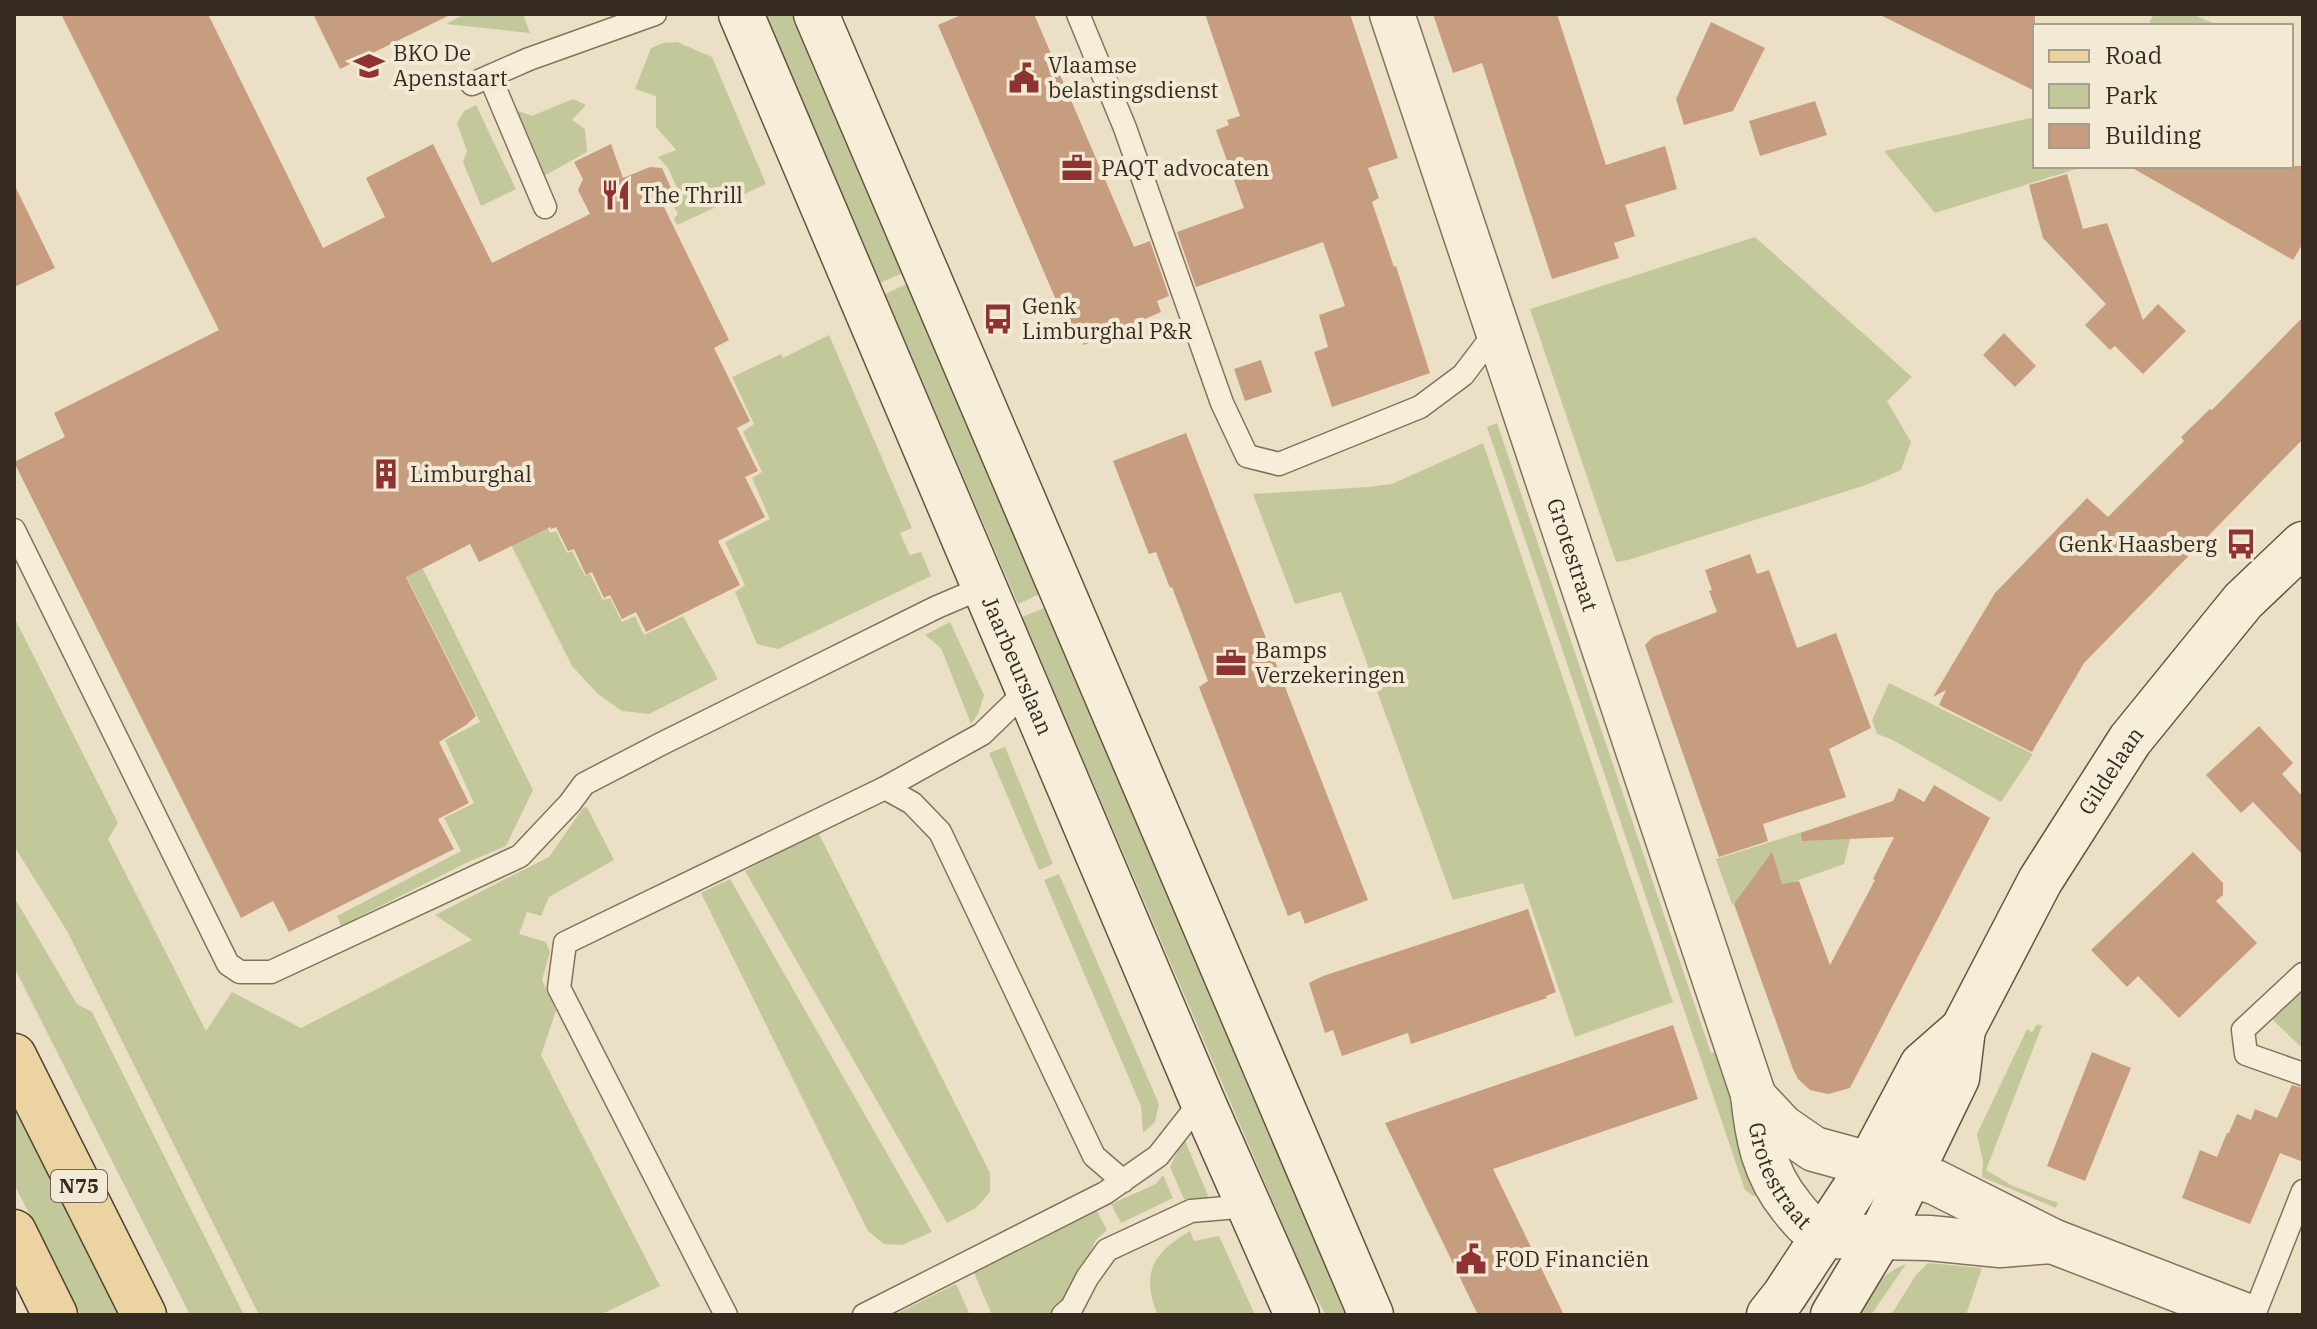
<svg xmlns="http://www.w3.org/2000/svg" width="2317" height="1329" viewBox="0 0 2317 1329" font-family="'IBM Plex Serif',serif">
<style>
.green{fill:#c3c89b}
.building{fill:#c69d7f}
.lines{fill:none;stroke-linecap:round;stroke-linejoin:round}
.lane-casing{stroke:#85725d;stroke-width:25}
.street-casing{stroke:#85725d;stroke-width:47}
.secondary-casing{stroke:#675440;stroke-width:47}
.primary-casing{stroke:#534131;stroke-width:47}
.lane{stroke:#f6eed9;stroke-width:22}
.street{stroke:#f6eed9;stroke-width:44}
.secondary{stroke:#f6eed9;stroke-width:44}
.primary{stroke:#ebd4a1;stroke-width:44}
.labels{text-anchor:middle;stroke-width:8;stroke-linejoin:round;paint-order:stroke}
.shield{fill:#f3ead5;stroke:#6f6456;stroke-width:2}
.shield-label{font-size:20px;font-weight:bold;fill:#362b20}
.poi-label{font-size:22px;fill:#362b20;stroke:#f3ead5;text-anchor:start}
.street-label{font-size:22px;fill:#362b20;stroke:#f3ead5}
</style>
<rect width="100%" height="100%" fill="#ebe0c6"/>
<!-- green -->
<path class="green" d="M 465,14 L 523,14 L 530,33 L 446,24 Z
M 764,14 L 794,14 L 905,272 L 880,283 Z
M 2154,14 L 2192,14 L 2217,25 L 2154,26 L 2149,23 Z
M 677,42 L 712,57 L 766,184 L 677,225 L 674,219 L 678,214 L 673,205 L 682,199 L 668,168 L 658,157 L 676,150 L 656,127 L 656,96 L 635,89 L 651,48 L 663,43 Z
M 573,99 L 586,105 L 572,120 L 585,129 L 587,152 L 542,177 L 510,108 L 532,116 Z
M 476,105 L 516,189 L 481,206 L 463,162 L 467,151 L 457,123 L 464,111 Z
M 2035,117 L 2035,166 L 2086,166 L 1935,213 L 1884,151 Z
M 1755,237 L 1912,377 L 1887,401 L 1911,442 L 1901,470 L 1866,485 L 1628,560 L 1616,562 L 1530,309 Z
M 909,283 L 1042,593 L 1018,604 L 885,294 Z
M 829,335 L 912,528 L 900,533 L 910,555 L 921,552 L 931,576 L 778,649 L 757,644 L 735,592 L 745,585 L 725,542 L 770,519 L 752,478 L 762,472 L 743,432 L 754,424 L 732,377 L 781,354 L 783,358 Z
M 1497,423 L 1711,1053 L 1718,1052 L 1760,1194 L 1753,1196 L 1745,1190 L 1487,427 Z
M 1483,443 L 1673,1002 L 1575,1037 L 1523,883 L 1453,900 L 1341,592 L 1295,604 L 1253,494 L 1368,487 L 1392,484 Z
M 538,507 L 550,533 L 556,531 L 567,553 L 572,551 L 585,576 L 590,574 L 603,600 L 610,598 L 622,622 L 635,616 L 644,635 L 683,616 L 718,679 L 649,714 L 622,711 L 598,694 L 572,666 L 494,511 Z
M 415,553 L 533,790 L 506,846 L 466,863 L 341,926 L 337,916 L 461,851 L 444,818 L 474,803 L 445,740 L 480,722 L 398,560 Z
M 1049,606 L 1356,1315 L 1326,1315 L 1308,1283 L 1022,617 Z
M 14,617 L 118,823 L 108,839 L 206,1031 L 232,992 L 301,1028 L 472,940 L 435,915 L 549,857 L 583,808 L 587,807 L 614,860 L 549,897 L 541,916 L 527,912 L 519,934 L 546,942 L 550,952 L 542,980 L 556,1011 L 541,1055 L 660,1286 L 600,1315 L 259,1315 L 67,931 L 14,846 Z
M 950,622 L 984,695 L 978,714 L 971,724 L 941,648 L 925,635 Z
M 1889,683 L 2033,754 L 2001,802 L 1891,739 L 1877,734 L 1872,720 Z
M 1005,747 L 1053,864 L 1039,870 L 989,753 Z
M 1856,815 L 1844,864 L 1732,904 L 1716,859 Z
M 818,832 L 990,1173 L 990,1192 L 976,1208 L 947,1223 L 745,871 Z
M 1059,874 L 1159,1104 L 1155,1122 L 1143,1133 L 1141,1106 L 1044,880 Z
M 730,879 L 932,1232 L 902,1245 L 884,1244 L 868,1231 L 701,893 Z
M 14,897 L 77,1004 L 92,1012 L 244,1315 L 190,1315 L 14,967 Z
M 2303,986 L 2303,1049 L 2270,1017 Z
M 2037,1024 L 2042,1026 L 1986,1170 L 2013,1186 L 2058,1203 L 2056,1208 L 1982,1177 L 1983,1161 L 1977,1134 L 2027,1029 L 2032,1032 Z
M 14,1105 L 119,1315 L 81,1315 L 14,1184 Z
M 1184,1138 L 1212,1205 L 1184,1199 L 1170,1167 Z
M 1163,1175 L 1173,1198 L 1121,1223 L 1111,1204 L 1156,1184 Z
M 1097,1211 L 1107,1230 L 1096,1240 L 1068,1299 L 1049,1314 L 992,1315 L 974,1273 Z
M 1190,1231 L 1194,1241 L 1219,1236 L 1255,1315 L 1158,1315 C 1140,1273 1153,1253 1190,1231 Z
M 1928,1263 L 1982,1268 L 1966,1315 L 1891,1315 L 1916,1275 Z
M 1906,1264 L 1871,1315 L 1852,1315 C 1867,1293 1880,1274 1906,1264 Z
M 956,1284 L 970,1315 L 894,1315 Z"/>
<!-- building -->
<path class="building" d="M 61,14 L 208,14 L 323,248 L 385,217 L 366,178 L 433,144 L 492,263 L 590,214 L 578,190 L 583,179 L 574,162 L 611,144 L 623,178 L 650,167 L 662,168 L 676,199 L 663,205 L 729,340 L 714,348 L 750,421 L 737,428 L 758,471 L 745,477 L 765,517 L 718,541 L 740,585 L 646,632 L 636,612 L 622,619 L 610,595 L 604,598 L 592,572 L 586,575 L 574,549 L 568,551 L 556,527 L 551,529 L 550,527 L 479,562 L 470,544 L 406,577 L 476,716 L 466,725 L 439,742 L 469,803 L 438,819 L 454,849 L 289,932 L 273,901 L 241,918 L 14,462 L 65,437 L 54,413 L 219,330 Z
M 313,14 L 452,14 L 340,69 Z
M 963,14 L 1034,14 L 1134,247 L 1150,241 L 1169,296 L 1157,301 L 1161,312 L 1084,345 L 1078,332 L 1071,335 L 938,25 Z
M 1205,14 L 1350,14 L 1398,158 L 1368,168 L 1379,198 L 1372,202 L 1394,267 L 1396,266 L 1430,373 L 1332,407 L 1314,352 L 1328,347 L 1319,315 L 1345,306 L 1323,242 L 1196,287 L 1177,232 L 1244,208 L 1216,130 L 1229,125 L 1227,120 L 1240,116 Z
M 1433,14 L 1557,14 L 1606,165 L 1665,146 L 1677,189 L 1625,205 L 1635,236 L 1614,243 L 1619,258 L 1552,279 L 1482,63 L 1453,73 Z
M 1878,14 L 2035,14 L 2035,91 Z
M 1711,22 L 1765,48 L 1733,111 L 1684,125 L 1676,99 Z
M 1815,101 L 1827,135 L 1760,156 L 1749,121 Z
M 2129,166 L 2303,166 L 2303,243 L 2293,260 Z
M 2067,174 L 2083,229 L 2107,223 L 2143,320 L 2158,304 L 2186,331 L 2143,374 L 2115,346 L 2110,350 L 2085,325 L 2106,304 L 2043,238 L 2029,185 Z
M 14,184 L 55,268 L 14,287 Z
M 2303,317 L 2303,439 L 2084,663 L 2032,752 L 1939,705 L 1946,690 L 1933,697 L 1995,593 L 2087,498 L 2108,517 L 2184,441 L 2181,437 L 2210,409 L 2212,410 Z
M 2004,333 L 2036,366 L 2015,387 L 1983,355 Z
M 1261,360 L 1272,392 L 1245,401 L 1234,369 Z
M 1186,433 L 1368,900 L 1305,924 L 1300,911 L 1288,916 L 1199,687 L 1208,681 L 1172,587 L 1170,588 L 1156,552 L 1149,554 L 1113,461 Z
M 1750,554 L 1757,574 L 1769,570 L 1797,648 L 1836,633 L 1871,728 L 1829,749 L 1846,797 L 1763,824 L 1768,841 L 1719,857 L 1645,645 L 1653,637 L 1717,612 L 1709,591 L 1712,590 L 1705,570 Z
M 2259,726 L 2293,763 L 2282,774 L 2303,797 L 2303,855 L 2253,802 L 2241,813 L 2206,775 Z
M 1934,785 L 1990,818 L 1850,1088 L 1828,1094 L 1810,1090 L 1798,1079 L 1793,1069 L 1734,904 L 1772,852 L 1782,884 L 1799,881 L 1830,965 L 1875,880 L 1873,879 L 1894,837 L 1802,841 L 1801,833 L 1893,801 L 1899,788 L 1924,802 Z
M 2193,852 L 2223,883 L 2223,895 L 2216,901 L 2257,943 L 2179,1018 L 2138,976 L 2127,987 L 2091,950 Z
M 1528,909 L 1556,992 L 1546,996 L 1547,998 L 1411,1044 L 1408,1033 L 1342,1056 L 1333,1030 L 1325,1033 L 1309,983 L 1323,976 Z
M 1673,1025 L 1698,1099 L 1493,1169 L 1564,1315 L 1478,1315 L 1385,1123 Z
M 2092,1052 L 2131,1068 L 2085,1181 L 2047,1166 Z
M 2292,1085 L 2303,1088 L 2303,1162 L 2280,1153 L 2250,1224 L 2182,1198 L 2200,1150 L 2217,1157 L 2227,1133 L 2229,1133 L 2237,1114 L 2251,1120 L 2255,1109 L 2277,1118 Z"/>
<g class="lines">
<!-- lane casing -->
<g class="lane-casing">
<path id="lane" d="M 1078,14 L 1125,128 L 1222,403 L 1247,456 L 1279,464 L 1420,407 L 1463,375 L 1498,329
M 490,77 L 545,207
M 472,84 L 529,59 L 655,14
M 14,530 L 228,964 L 240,972 L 271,972 L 520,856 L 570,803 L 584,784 L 661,744 L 937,607 L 984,587
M 885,788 L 912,803 L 940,832 L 1094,1156 L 1123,1181
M 2303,974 L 2243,1030 L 2246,1054 L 2303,1074
M 726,1315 L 559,988 L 565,943 L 885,788 L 982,734 L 1015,702 L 1025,682
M 864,1315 L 1105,1193 L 1158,1156 L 1202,1100
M 1063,1315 L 1072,1307 L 1087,1278 L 1107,1250 L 1191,1211 L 1249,1206
M 2254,1315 L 2303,1191"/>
</g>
<!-- street casing -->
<g class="street-casing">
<g id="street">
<path id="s1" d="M 1392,14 L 1753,1094 C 1757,1136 1764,1173 1791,1206 C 1801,1219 1809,1228 1823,1236 L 1929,1238 L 2000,1245 L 2052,1241"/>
<path d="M 1753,1096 L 1782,1127 L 1814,1149 L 1935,1182 L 2052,1241 L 2244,1315"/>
</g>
</g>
<!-- secondary casing -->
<g class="secondary-casing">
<g id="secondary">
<path id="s2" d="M 741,14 L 1202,1100 L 1297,1315"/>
<path d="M 816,14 L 1371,1315"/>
<path id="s3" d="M 1769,1315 L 1784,1296 L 1863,1176 L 1922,1065 L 1963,1029 L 2040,881 L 2130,740 L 2243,601 L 2303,544"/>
<path d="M 1833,1315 L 1880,1237 L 1957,1078 L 1963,1029"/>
</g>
</g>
<!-- primary casing -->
<g class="primary-casing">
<path id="primary" d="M 14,1056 L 144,1315
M 14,1232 L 55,1315"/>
</g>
<!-- lane -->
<use href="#lane" class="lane"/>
<!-- street -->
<use href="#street" class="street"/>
<!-- secondary -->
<use href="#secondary" class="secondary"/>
<!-- primary -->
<use href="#primary" class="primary"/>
</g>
<!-- icons -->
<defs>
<g id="school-bare" transform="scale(2.4)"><path d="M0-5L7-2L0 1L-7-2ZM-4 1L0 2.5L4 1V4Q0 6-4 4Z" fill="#8f3232" stroke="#f3ead5" stroke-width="2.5" paint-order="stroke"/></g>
<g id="civic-bare" transform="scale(2.4)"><path d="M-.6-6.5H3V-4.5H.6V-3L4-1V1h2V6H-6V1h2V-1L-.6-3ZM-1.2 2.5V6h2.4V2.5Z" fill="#8f3232" stroke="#f3ead5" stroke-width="2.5" paint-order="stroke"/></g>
<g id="office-bare" transform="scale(2.4)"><path d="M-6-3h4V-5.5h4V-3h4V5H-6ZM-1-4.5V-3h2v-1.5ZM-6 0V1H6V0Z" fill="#8f3232" stroke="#f3ead5" stroke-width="2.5" paint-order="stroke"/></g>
<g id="restaurant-bare" transform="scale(2.4)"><path d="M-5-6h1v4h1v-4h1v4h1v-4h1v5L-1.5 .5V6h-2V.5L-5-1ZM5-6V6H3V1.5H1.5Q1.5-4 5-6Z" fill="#8f3232" stroke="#f3ead5" stroke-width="2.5" paint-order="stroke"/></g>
<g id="bus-bare" transform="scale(2.4)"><path d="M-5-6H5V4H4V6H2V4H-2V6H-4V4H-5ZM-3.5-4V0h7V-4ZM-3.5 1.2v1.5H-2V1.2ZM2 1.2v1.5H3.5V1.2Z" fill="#8f3232" stroke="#f3ead5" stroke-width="2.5" paint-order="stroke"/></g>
<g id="building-bare" transform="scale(2.4)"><path d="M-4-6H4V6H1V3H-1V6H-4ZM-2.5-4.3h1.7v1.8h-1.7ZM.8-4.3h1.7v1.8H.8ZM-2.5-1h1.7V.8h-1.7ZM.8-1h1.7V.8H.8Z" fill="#8f3232" stroke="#f3ead5" stroke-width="2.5" paint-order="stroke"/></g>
</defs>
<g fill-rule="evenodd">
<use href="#school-bare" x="369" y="66"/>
<use href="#civic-bare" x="1024" y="78"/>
<use href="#office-bare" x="1077" y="168"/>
<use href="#restaurant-bare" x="616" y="195"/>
<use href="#bus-bare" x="998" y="319"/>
<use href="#building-bare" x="386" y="474"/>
<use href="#bus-bare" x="2241" y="544"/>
<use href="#office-bare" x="1231" y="663"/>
<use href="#civic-bare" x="1471" y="1259"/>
</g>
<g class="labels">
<!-- shield labels -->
<rect class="shield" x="51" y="1170" width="56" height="32" rx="6"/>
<g class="shield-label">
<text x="79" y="1193">N75</text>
</g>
<!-- poi labels -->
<g class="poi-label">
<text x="393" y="61">BKO De<tspan x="393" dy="25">Apenstaart</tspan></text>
<text x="1048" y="73">Vlaamse<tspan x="1048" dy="25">belastingsdienst</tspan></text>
<text x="1101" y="176">PAQT advocaten</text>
<text x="640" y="203">The Thrill</text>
<text x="1022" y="314">Genk<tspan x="1022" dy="25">Limburghal P&amp;R</tspan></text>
<text x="410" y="482">Limburghal</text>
<text x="2217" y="552" text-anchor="end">Genk Haasberg</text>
<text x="1255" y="658">Bamps<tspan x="1255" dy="25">Verzekeringen</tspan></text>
<text x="1495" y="1267">FOD Financiën</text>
</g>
<!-- street labels -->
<g class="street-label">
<text dy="8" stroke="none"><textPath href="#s1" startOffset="570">Grotestraat</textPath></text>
<text dy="8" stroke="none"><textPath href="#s2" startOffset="708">Jaarbeurslaan</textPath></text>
<text dy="8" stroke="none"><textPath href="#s3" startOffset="646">Gildelaan</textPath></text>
<text dy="8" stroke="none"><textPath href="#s1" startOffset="1226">Grotestraat</textPath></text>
</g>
</g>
<!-- border -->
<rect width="2317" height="1329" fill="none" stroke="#362b20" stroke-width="32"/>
<!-- legend -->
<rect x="2033" y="24" width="260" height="144" fill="#f3ead5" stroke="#a79e8d" stroke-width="2"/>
<rect x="2049" y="50" width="40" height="12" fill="#ebd4a1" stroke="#a79e8d" stroke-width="2"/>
<text x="2105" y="64" font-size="24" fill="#362b20">Road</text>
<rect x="2049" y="84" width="40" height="24" fill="#c3c89b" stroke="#a79e8d" stroke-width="2"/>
<text x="2105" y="104" font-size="24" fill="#362b20">Park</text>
<rect x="2049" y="124" width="40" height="24" fill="#c69d7f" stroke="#a79e8d" stroke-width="2"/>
<text x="2105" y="144" font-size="24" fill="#362b20">Building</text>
</svg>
